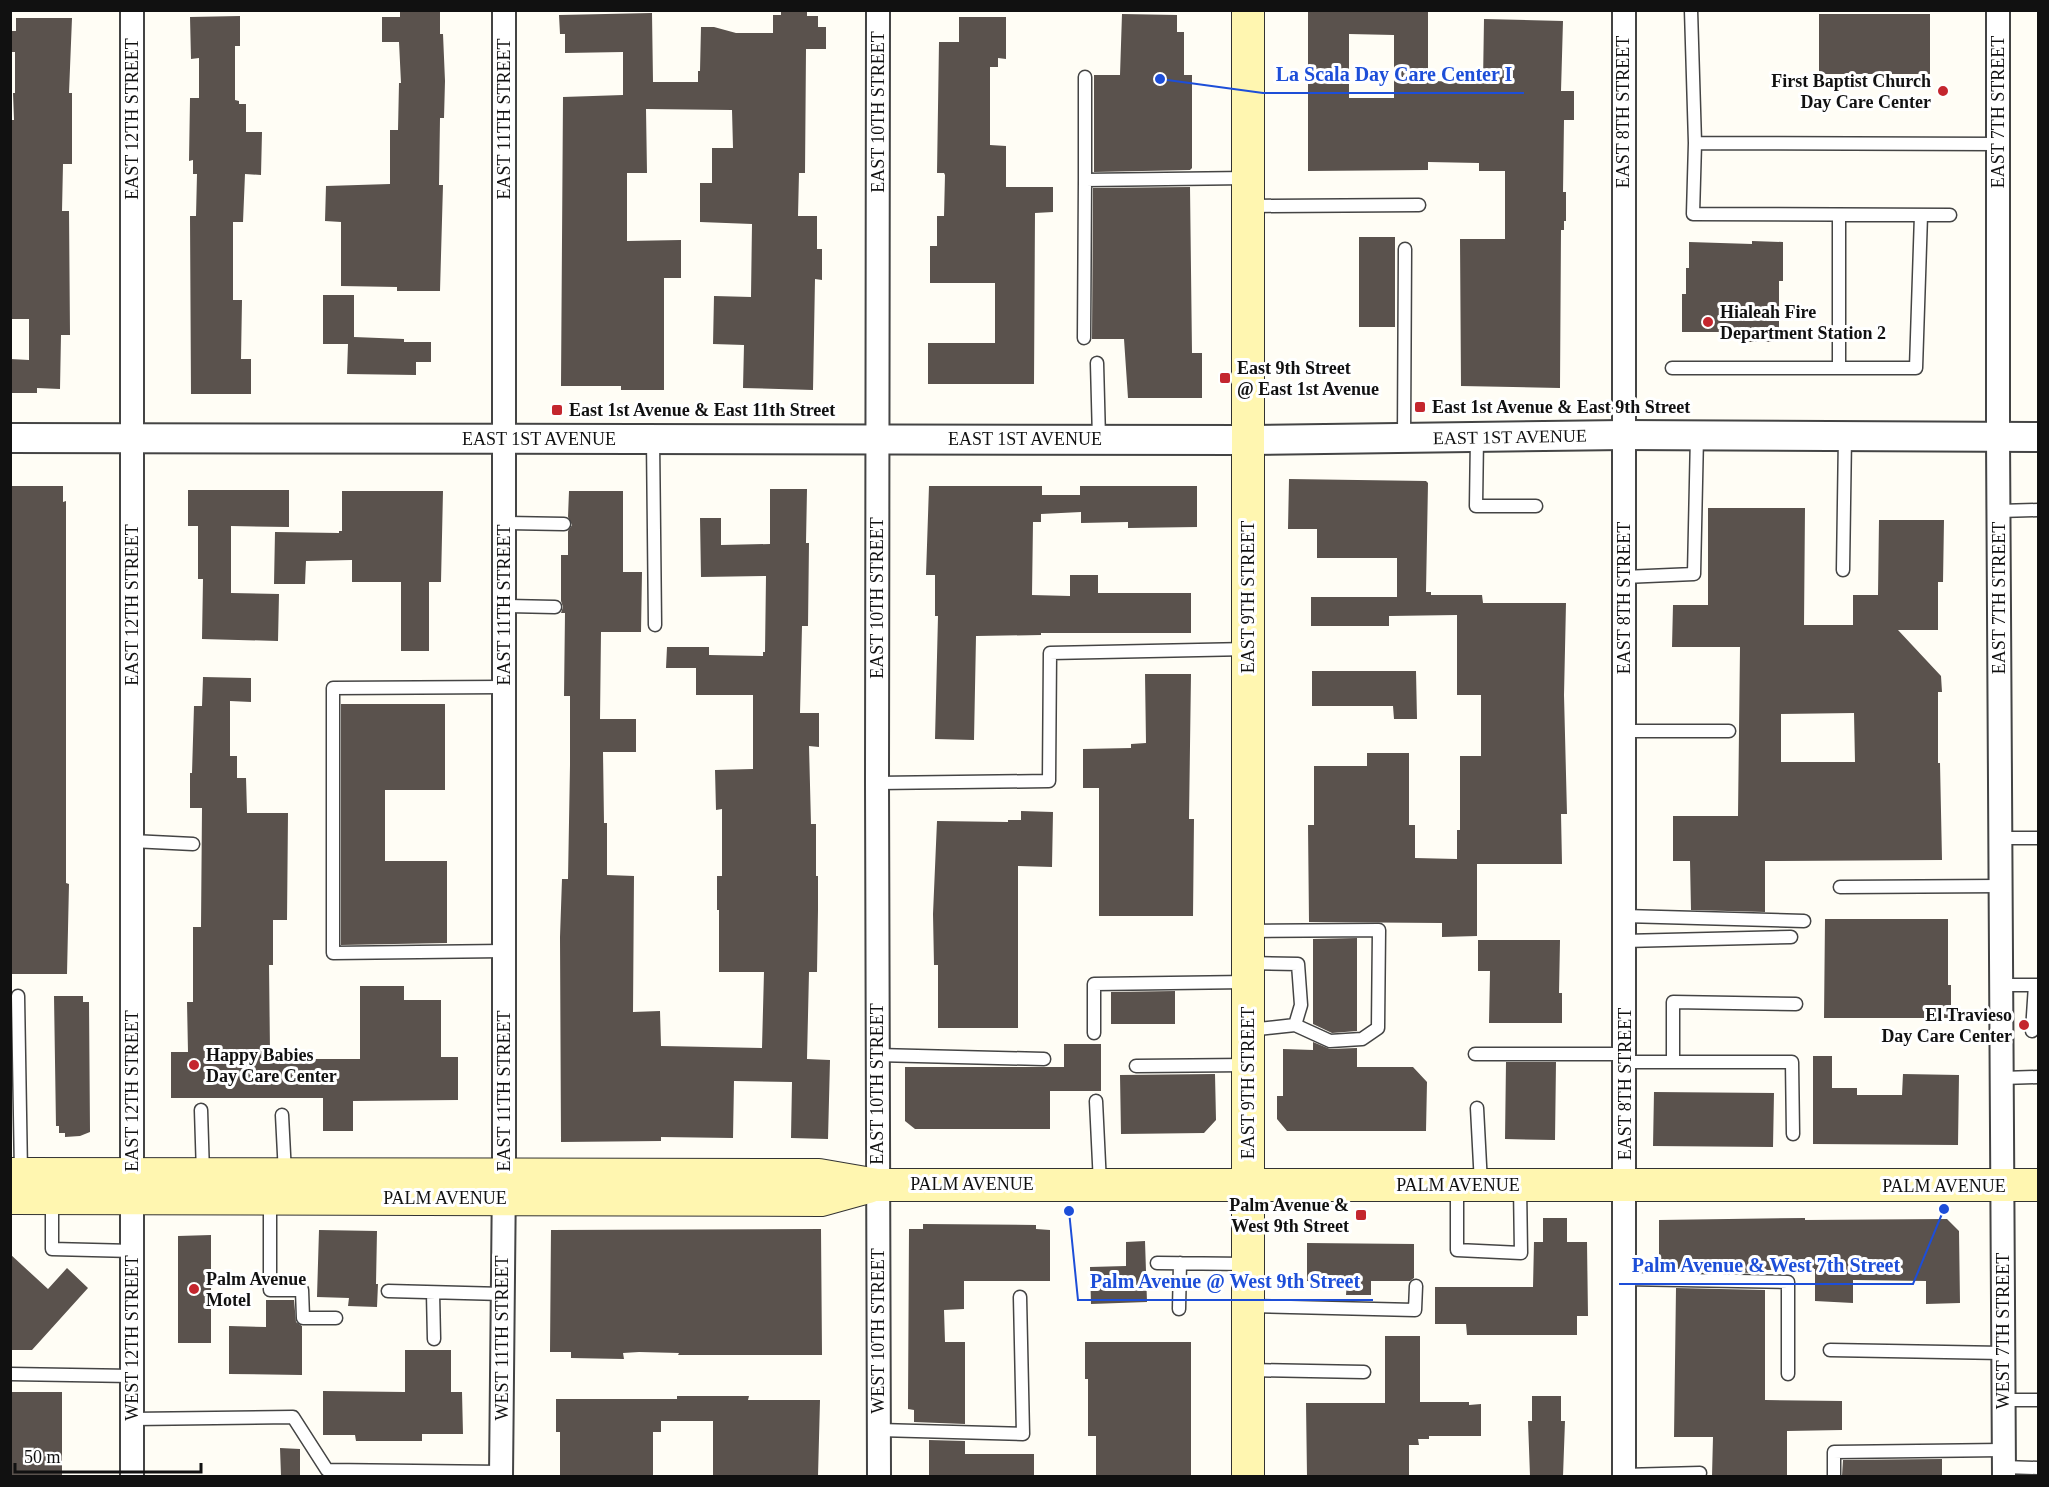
<svg xmlns="http://www.w3.org/2000/svg" width="2049" height="1487" viewBox="0 0 2049 1487" font-family="'Times New Roman',serif">
<style>
.building{fill:#5a524d;fill-rule:evenodd}
.lines{fill:none;stroke-linecap:round;stroke-linejoin:round}
.service-casing{stroke:#444;stroke-width:15}
.minor-casing{stroke:#444;stroke-width:26}
.tertiary-casing{stroke:#444;stroke-width:32}
.secondary-casing{stroke:#333;stroke-width:34}
.service{stroke:#fff;stroke-width:12}
.minor{stroke:#fff;stroke-width:22}
.tertiary{stroke:#fff;stroke-width:28}
.secondary{stroke:#fff6b0;stroke-width:32}
.poi-dot{fill:#c4262e;stroke:#fff;stroke-width:2}
.labels{text-anchor:middle;stroke-width:6;stroke-linejoin:round;paint-order:stroke}
.poi-label{font-size:18px;font-weight:bold;fill:#111;stroke:#fff;text-anchor:start}
.street-label{font-size:18px;fill:#111;stroke:#fff}
.leader{fill:none;stroke:#1d4ed8;stroke-width:2}
.callout-dot{fill:#1d4ed8;stroke:#fff;stroke-width:2}
.callout-label{font-size:20px;text-anchor:middle;font-weight:bold;fill:#1d4ed8;stroke:#fff;stroke-width:6;stroke-linejoin:round;paint-order:stroke}
</style>
<rect width="100%" height="100%" fill="#fffdf5"/>
<!-- building -->
<path class="building" d="M 400,10 L 440,10 L 440,34 L 443,34 L 445,81 L 444,118 L 440,118 L 439,185 L 443,185 L 440,291 L 397,291 L 397,287 L 341,286 L 341,222 L 325,221 L 326,186 L 390,184 L 390,130 L 398,130 L 399,83 L 401,83 L 399,42 L 382,42 L 382,17 L 400,17 Z
M 1308,10 L 1428,10 L 1428,81 L 1483,82 L 1484,19 L 1563,21 L 1561,91 L 1574,91 L 1574,120 L 1564,120 L 1563,192 L 1566,192 L 1566,221 L 1564,221 L 1564,230 L 1561,230 L 1560,388 L 1461,386 L 1460,239 L 1505,239 L 1505,171 L 1479,171 L 1479,163 L 1428,162 L 1428,170 L 1308,171 ZM 1349,34 L 1394,35 L 1394,98 L 1349,98 Z
M 781,11 L 807,12 L 807,16 L 818,16 L 818,27 L 826,27 L 826,49 L 806,49 L 805,173 L 799,173 L 798,216 L 817,216 L 817,249 L 822,249 L 822,280 L 815,279 L 813,390 L 743,388 L 744,345 L 713,344 L 714,296 L 751,297 L 752,224 L 700,222 L 700,183 L 712,183 L 712,148 L 733,148 L 732,110 L 646,109 L 647,173 L 627,173 L 627,241 L 681,240 L 681,278 L 664,278 L 664,390 L 621,390 L 621,386 L 561,386 L 563,97 L 623,95 L 623,52 L 565,53 L 565,34 L 560,34 L 559,15 L 652,13 L 653,82 L 698,82 L 698,71 L 700,71 L 701,27 L 714,27 L 736,33 L 773,33 L 773,15 L 781,15 Z
M 1122,14 L 1177,15 L 1177,32 L 1184,32 L 1184,75 L 1192,75 L 1192,168 L 1190,170 L 1094,172 L 1094,75 L 1120,75 Z
M 1819,14 L 1930,14 L 1930,74 L 1819,74 Z
M 240,16 L 240,46 L 235,46 L 235,100 L 239,101 L 239,104 L 246,104 L 246,132 L 262,132 L 261,175 L 245,174 L 243,222 L 233,222 L 233,300 L 242,300 L 241,359 L 251,359 L 251,394 L 191,394 L 190,216 L 196,216 L 197,174 L 193,174 L 193,160 L 189,161 L 190,98 L 199,98 L 199,58 L 191,59 L 190,17 Z
M 959,17 L 1006,17 L 1006,59 L 998,58 L 998,67 L 990,67 L 990,145 L 1006,146 L 1006,187 L 1053,187 L 1053,212 L 1035,213 L 1034,384 L 928,384 L 928,343 L 995,343 L 995,283 L 930,283 L 930,246 L 937,246 L 937,216 L 944,216 L 945,175 L 944,173 L 937,173 L 939,42 L 959,42 Z
M 16,18 L 72,18 L 69,93 L 72,93 L 72,164 L 63,164 L 62,211 L 69,211 L 70,335 L 61,335 L 60,389 L 37,388 L 37,393 L 10,393 L 10,359 L 29,360 L 29,319 L 10,319 L 10,120 L 14,120 L 13,93 L 15,93 L 15,52 L 10,52 L 10,31 L 16,31 Z
M 1190,187 L 1192,353 L 1202,353 L 1202,398 L 1128,398 L 1124,339 L 1092,339 L 1093,188 Z
M 1359,237 L 1395,237 L 1395,327 L 1359,327 Z
M 1752,241 L 1783,242 L 1783,281 L 1779,281 L 1779,342 L 1737,342 L 1737,332 L 1682,332 L 1682,294 L 1686,294 L 1686,268 L 1689,268 L 1689,242 L 1752,244 Z
M 323,295 L 354,295 L 354,337 L 404,339 L 404,342 L 431,342 L 431,362 L 416,362 L 416,375 L 347,374 L 348,344 L 323,344 Z
M 1289,479 L 1426,481 L 1428,483 L 1426,592 L 1431,592 L 1431,595 L 1482,595 L 1483,603 L 1566,603 L 1564,695 L 1567,814 L 1561,814 L 1562,864 L 1477,864 L 1477,936 L 1442,937 L 1442,923 L 1309,922 L 1308,825 L 1314,825 L 1314,766 L 1367,766 L 1367,753 L 1409,753 L 1409,825 L 1415,825 L 1415,858 L 1457,859 L 1457,830 L 1460,830 L 1460,756 L 1481,756 L 1481,695 L 1457,695 L 1457,615 L 1389,616 L 1389,626 L 1311,626 L 1311,597 L 1397,597 L 1397,558 L 1317,558 L 1317,529 L 1288,529 Z
M 10,486 L 63,486 L 63,502 L 66,501 L 66,883 L 69,884 L 67,974 L 10,974 Z
M 929,486 L 1042,486 L 1042,495 L 1080,495 L 1080,486 L 1197,486 L 1197,527 L 1128,528 L 1128,522 L 1081,523 L 1081,512 L 1041,514 L 1041,522 L 1033,522 L 1032,595 L 1070,596 L 1070,575 L 1098,575 L 1098,593 L 1191,593 L 1191,633 L 1041,633 L 1041,635 L 976,636 L 974,740 L 935,739 L 938,616 L 935,616 L 935,575 L 926,575 Z
M 770,489 L 807,489 L 806,543 L 809,543 L 808,626 L 802,626 L 800,713 L 819,713 L 819,747 L 809,746 L 811,824 L 816,824 L 816,876 L 818,876 L 818,910 L 817,972 L 809,972 L 807,1059 L 830,1060 L 828,1139 L 791,1138 L 792,1082 L 734,1081 L 733,1138 L 661,1137 L 661,1141 L 561,1142 L 560,937 L 562,879 L 568,879 L 570,765 L 570,696 L 564,696 L 565,613 L 561,613 L 563,607 L 561,601 L 561,555 L 568,555 L 568,531 L 572,525 L 568,517 L 569,491 L 623,491 L 623,572 L 642,572 L 641,632 L 601,632 L 600,719 L 636,719 L 636,752 L 603,752 L 604,823 L 607,823 L 607,875 L 634,876 L 633,1012 L 660,1011 L 661,1046 L 762,1048 L 764,972 L 719,972 L 719,910 L 717,910 L 717,876 L 722,876 L 722,809 L 716,810 L 715,770 L 753,769 L 753,695 L 696,695 L 696,668 L 666,668 L 667,647 L 709,647 L 709,655 L 763,656 L 763,652 L 765,652 L 766,576 L 701,577 L 700,518 L 721,518 L 721,545 L 770,544 Z
M 188,490 L 289,490 L 289,527 L 231,526 L 231,593 L 279,594 L 278,641 L 202,639 L 203,579 L 198,579 L 198,526 L 188,526 Z
M 342,491 L 443,491 L 441,582 L 429,582 L 429,651 L 401,651 L 401,582 L 352,582 L 352,560 L 306,561 L 305,584 L 274,584 L 275,532 L 339,533 L 339,531 L 342,531 Z
M 1708,508 L 1805,508 L 1804,625 L 1853,625 L 1853,595 L 1878,595 L 1879,520 L 1944,520 L 1943,582 L 1938,582 L 1938,630 L 1898,630 L 1941,676 L 1942,692 L 1938,692 L 1938,763 L 1940,763 L 1942,860 L 1765,861 L 1765,912 L 1691,910 L 1690,861 L 1673,861 L 1673,816 L 1738,816 L 1740,647 L 1672,647 L 1673,605 L 1708,605 ZM 1854,713 L 1855,762 L 1781,762 L 1781,714 Z
M 1312,671 L 1416,671 L 1417,719 L 1394,719 L 1393,706 L 1312,706 Z
M 1145,674 L 1191,674 L 1189,819 L 1194,819 L 1193,916 L 1099,916 L 1099,788 L 1083,788 L 1083,749 L 1131,748 L 1131,744 L 1146,743 Z
M 203,677 L 251,678 L 251,702 L 230,701 L 230,756 L 237,756 L 237,778 L 246,778 L 247,813 L 288,813 L 287,920 L 273,920 L 273,965 L 269,965 L 270,1052 L 310,1052 L 310,1059 L 360,1059 L 360,986 L 404,986 L 404,1000 L 441,1000 L 441,1057 L 458,1057 L 458,1100 L 353,1101 L 353,1131 L 323,1131 L 323,1098 L 171,1098 L 171,1052 L 188,1052 L 187,1002 L 193,1002 L 193,927 L 201,927 L 202,808 L 190,808 L 190,773 L 192,773 L 194,706 L 202,706 Z
M 341,704 L 445,704 L 445,790 L 385,790 L 385,861 L 447,861 L 447,943 L 341,945 Z
M 1021,811 L 1053,812 L 1052,867 L 1018,866 L 1018,1028 L 938,1028 L 938,965 L 934,965 L 933,914 L 937,821 L 1008,822 L 1008,820 L 1021,820 Z
M 1825,919 L 1948,919 L 1948,985 L 1951,985 L 1951,1018 L 1824,1018 Z
M 1357,938 L 1357,1031 L 1332,1033 L 1313,1024 L 1313,939 Z
M 1478,940 L 1560,940 L 1559,993 L 1562,993 L 1562,1023 L 1489,1023 L 1490,971 L 1478,971 Z
M 1175,991 L 1175,1024 L 1111,1024 L 1111,992 Z
M 54,996 L 83,996 L 83,1002 L 89,1002 L 90,1132 L 80,1136 L 65,1137 L 65,1133 L 59,1133 L 59,1126 L 56,1126 Z
M 1313,1042 L 1330,1049 L 1357,1048 L 1357,1067 L 1413,1067 L 1427,1082 L 1426,1131 L 1287,1131 L 1277,1119 L 1277,1096 L 1283,1096 L 1283,1049 L 1313,1050 Z
M 1064,1044 L 1101,1044 L 1101,1091 L 1050,1091 L 1050,1129 L 915,1129 L 905,1121 L 905,1067 L 1064,1067 Z
M 1813,1056 L 1832,1056 L 1832,1088 L 1857,1088 L 1857,1095 L 1902,1095 L 1903,1074 L 1959,1075 L 1958,1145 L 1813,1144 Z
M 1506,1062 L 1556,1062 L 1555,1140 L 1505,1139 Z
M 1215,1074 L 1216,1120 L 1204,1133 L 1121,1134 L 1120,1075 Z
M 1654,1092 L 1774,1093 L 1773,1147 L 1653,1146 Z
M 1543,1218 L 1567,1218 L 1567,1242 L 1587,1242 L 1588,1316 L 1577,1316 L 1577,1335 L 1467,1335 L 1466,1324 L 1435,1324 L 1435,1287 L 1533,1287 L 1534,1242 L 1543,1242 Z
M 1805,1218 L 1805,1220 L 1947,1219 L 1959,1231 L 1960,1303 L 1926,1304 L 1926,1281 L 1853,1280 L 1853,1303 L 1815,1301 L 1815,1269 L 1765,1270 L 1765,1273 L 1676,1272 L 1676,1262 L 1659,1262 L 1659,1220 Z
M 923,1224 L 1036,1225 L 1036,1229 L 1050,1230 L 1050,1281 L 964,1281 L 964,1309 L 944,1310 L 945,1342 L 965,1342 L 965,1424 L 914,1422 L 914,1410 L 908,1409 L 909,1229 L 923,1229 Z
M 821,1229 L 822,1355 L 678,1355 L 679,1353 L 639,1352 L 623,1353 L 624,1359 L 571,1358 L 571,1352 L 550,1352 L 551,1230 Z
M 319,1230 L 377,1231 L 376,1284 L 378,1284 L 377,1307 L 348,1306 L 349,1298 L 317,1297 Z
M 211,1235 L 211,1343 L 178,1343 L 178,1236 Z
M 1145,1241 L 1147,1302 L 1091,1304 L 1090,1267 L 1126,1266 L 1126,1242 Z
M 1307,1243 L 1414,1244 L 1414,1278 L 1410,1281 L 1371,1281 L 1371,1295 L 1346,1295 L 1347,1281 L 1307,1281 Z
M 10,1254 L 48,1289 L 67,1268 L 88,1288 L 32,1350 L 10,1350 Z
M 1676,1288 L 1765,1290 L 1765,1400 L 1842,1401 L 1842,1430 L 1787,1431 L 1787,1476 L 1712,1476 L 1713,1437 L 1674,1437 Z
M 266,1300 L 294,1300 L 296,1322 L 302,1326 L 302,1375 L 229,1374 L 229,1326 L 266,1327 Z
M 1385,1336 L 1420,1336 L 1420,1402 L 1469,1402 L 1469,1405 L 1481,1404 L 1481,1436 L 1429,1436 L 1429,1439 L 1418,1439 L 1419,1445 L 1409,1445 L 1409,1476 L 1307,1476 L 1306,1403 L 1385,1403 Z
M 1085,1342 L 1191,1342 L 1191,1476 L 1096,1476 L 1096,1436 L 1088,1436 L 1088,1379 L 1085,1379 Z
M 405,1350 L 451,1350 L 451,1392 L 462,1392 L 463,1434 L 422,1434 L 422,1441 L 356,1441 L 355,1435 L 323,1435 L 323,1391 L 405,1392 Z
M 10,1392 L 62,1392 L 62,1476 L 10,1476 Z
M 677,1396 L 749,1396 L 748,1400 L 820,1400 L 818,1476 L 713,1476 L 713,1421 L 661,1421 L 661,1432 L 653,1432 L 653,1476 L 560,1476 L 560,1432 L 556,1432 L 556,1399 L 677,1399 Z
M 1532,1396 L 1561,1396 L 1561,1421 L 1565,1421 L 1563,1476 L 1530,1476 L 1528,1421 L 1532,1421 Z
M 929,1440 L 965,1441 L 965,1454 L 1034,1454 L 1034,1476 L 929,1476 Z
M 280,1448 L 300,1449 L 300,1476 L 281,1476 Z
M 1942,1459 L 1942,1476 L 1842,1476 L 1843,1460 Z"/>
<g class="lines">
<!-- service casing -->
<g class="service-casing">
<path id="service" d="M 1691,10 L 1695,143 L 1998,144
M 1695,143 L 1693,214 L 1950,215
M 1085,180 L 1085,77
M 1249,206 L 1419,205
M 1084,338 L 1085,180 L 1247,178
M 1097,363 L 1099,439
M 1672,368 L 1916,368 L 1921,215
M 1839,368 L 1839,215
M 1477,437 L 1476,506 L 1536,506
M 1404,438 L 1405,249
M 653,439 L 655,625
M 1999,511 L 2038,510
M 504,523 L 564,524
M 1843,570 L 1845,436
M 1624,577 L 1694,574 L 1697,436
M 504,606 L 555,607
M 503,687 L 333,688 L 333,953 L 504,951
M 1624,731 L 1729,731
M 877,783 L 1049,781 L 1050,653 L 1248,649
M 2000,838 L 2038,838
M 132,841 L 193,844
M 1840,887 L 2001,886
M 1624,916 L 1804,921
M 1250,931 L 1379,930 L 1378,1028 L 1362,1039 L 1330,1041 L 1295,1025
M 1624,941 L 1791,937
M 1249,963 L 1298,964 L 1301,1005 L 1295,1025 L 1249,1030
M 2001,985 L 2038,985
M 18,996 L 21,1173
M 2032,1031 L 2035,985
M 1094,1033 L 1094,984 L 1247,982
M 1475,1054 L 1624,1054
M 877,1055 L 1044,1059
M 1625,1062 L 1792,1062 L 1793,1134
M 1673,1062 L 1673,1002 L 1796,1004
M 1136,1066 L 1247,1065
M 2002,1078 L 2038,1077
M 1096,1101 L 1100,1184
M 1477,1108 L 1481,1184
M 201,1110 L 203,1174
M 282,1115 L 285,1174
M 1457,1186 L 1457,1250 L 1521,1253 L 1520,1186
M 270,1199 L 270,1290 L 302,1290 L 303,1318 L 336,1318
M 52,1200 L 52,1249 L 133,1251
M 1157,1263 L 1247,1264
M 1624,1279 L 1788,1282 L 1788,1374
M 388,1291 L 503,1294
M 433,1293 L 434,1339
M 1250,1306 L 1415,1310 L 1416,1286
M 1179,1309 L 1180,1263
M 1830,1350 L 2003,1353
M 1250,1370 L 1364,1372
M 10,1374 L 132,1376
M 2003,1400 L 2038,1400
M 132,1419 L 293,1417 L 327,1470 L 502,1472
M 879,1430 L 1023,1434 L 1020,1297
M 2003,1467 L 2038,1468
M 1624,1475 L 1700,1473
M 1834,1476 L 1834,1452 L 2003,1450"/>
</g>
<!-- minor casing -->
<g class="minor-casing">
<path id="minor" d="M 878,10 L 877,783 L 879,1476
M 1624,10 L 1624,1476
M 1998,10 L 1998,437 L 2004,1476
M 132,1476 L 132,10
M 501,1476 L 504,1176 L 504,10"/>
</g>
<!-- tertiary casing -->
<g class="tertiary-casing">
<path id="tertiary" d="M 10,438 L 1248,440 L 1623,435 L 2038,437"/>
</g>
<!-- secondary casing -->
<g class="secondary-casing">
<path id="secondary" d="M 1248,10 L 1248,1476
M 10,1174 L 819,1175 L 877,1185 L 2038,1185
M 10,1198 L 821,1200 L 868,1187"/>
</g>
<!-- service -->
<use href="#service" class="service"/>
<!-- minor -->
<use href="#minor" class="minor"/>
<!-- tertiary -->
<use href="#tertiary" class="tertiary"/>
<!-- secondary -->
<use href="#secondary" class="secondary"/>
</g>
<!-- markers -->
<g class="poi-dot">
<circle cx="1943" cy="91" r="6"/>
<circle cx="1708" cy="322" r="6"/>
<rect x="1219" y="372" width="12" height="12" rx="3"/>
<rect x="1414" y="401" width="12" height="12" rx="3"/>
<rect x="551" y="404" width="12" height="12" rx="3"/>
<circle cx="2024" cy="1025" r="6"/>
<circle cx="194" cy="1065" r="6"/>
<rect x="1355" y="1209" width="12" height="12" rx="3"/>
<circle cx="194" cy="1289" r="6"/>
</g>
<g class="labels">
<!-- poi labels -->
<g class="poi-label">
<text x="1931" y="87" text-anchor="end">First Baptist Church<tspan x="1931" dy="21">Day Care Center</tspan></text>
<text x="1720" y="318">Hialeah Fire<tspan x="1720" dy="21">Department Station 2</tspan></text>
<text x="1237" y="374">East 9th Street<tspan x="1237" dy="21">@ East 1st Avenue</tspan></text>
<text x="1432" y="413">East 1st Avenue &amp; East 9th Street</text>
<text x="569" y="416">East 1st Avenue &amp; East 11th Street</text>
<text x="2012" y="1021" text-anchor="end">El Travieso<tspan x="2012" dy="21">Day Care Center</tspan></text>
<text x="206" y="1061">Happy Babies<tspan x="206" dy="21">Day Care Center</tspan></text>
<text x="1349" y="1211" text-anchor="end">Palm Avenue &amp;<tspan x="1349" dy="21">West 9th Street</tspan></text>
<text x="206" y="1285">Palm Avenue<tspan x="206" dy="21">Motel</tspan></text>
</g>
<!-- street labels -->
<g class="street-label">
<text transform="translate(878 112) rotate(-90)" y="6">EAST 10TH STREET</text>
<text transform="translate(1623 112) rotate(-90)" y="6">EAST 8TH STREET</text>
<text transform="translate(1998 112) rotate(-90)" y="6">EAST 7TH STREET</text>
<text transform="translate(132 119) rotate(-90)" y="6">EAST 12TH STREET</text>
<text transform="translate(504 119) rotate(-90)" y="6">EAST 11TH STREET</text>
<text transform="translate(1510 437) rotate(-1)" y="6">EAST 1ST AVENUE</text>
<text x="539" y="445">EAST 1ST AVENUE</text>
<text x="1025" y="445">EAST 1ST AVENUE</text>
<text transform="translate(1248 597) rotate(-90)" y="6">EAST 9TH STREET</text>
<text transform="translate(877 598) rotate(-90)" y="6">EAST 10TH STREET</text>
<text transform="translate(1624 598) rotate(-90)" y="6">EAST 8TH STREET</text>
<text transform="translate(1999 598) rotate(-90)" y="6">EAST 7TH STREET</text>
<text transform="translate(132 605) rotate(-90)" y="6">EAST 12TH STREET</text>
<text transform="translate(504 605) rotate(-90)" y="6">EAST 11TH STREET</text>
<text transform="translate(1248 1083) rotate(-90)" y="6">EAST 9TH STREET</text>
<text transform="translate(877 1084) rotate(-90)" y="6">EAST 10TH STREET</text>
<text transform="translate(1625 1084) rotate(-90)" y="6">EAST 8TH STREET</text>
<text transform="translate(132 1091) rotate(-90)" y="6">EAST 12TH STREET</text>
<text transform="translate(504 1091) rotate(-90)" y="6">EAST 11TH STREET</text>
<text x="972" y="1190">PALM AVENUE</text>
<text x="1458" y="1191">PALM AVENUE</text>
<text x="1944" y="1192">PALM AVENUE</text>
<text x="445" y="1204">PALM AVENUE</text>
<text transform="translate(878 1331) rotate(-90)" y="6">WEST 10TH STREET</text>
<text transform="translate(2003 1331) rotate(-90)" y="6">WEST 7TH STREET</text>
<text transform="translate(132 1338) rotate(-90)" y="6">WEST 12TH STREET</text>
<text transform="translate(502 1338) rotate(-90)" y="6">WEST 11TH STREET</text>
</g>
</g>
<!-- callouts -->
<path class="leader" d="M1160 79L1263 93H1524M1944 1209L1913 1284H1619M1069 1211L1078 1300H1373"/>
<g class="callout-dot">
<circle cx="1160" cy="79" r="6"/>
<circle cx="1944" cy="1209" r="6"/>
<circle cx="1069" cy="1211" r="6"/>
</g>
<g class="callout-label">
<text x="1394" y="81">La Scala Day Care Center I</text>
<text x="1766" y="1272">Palm Avenue &amp; West 7th Street</text>
<text x="1225" y="1288">Palm Avenue @ West 9th Street</text>
</g>
<!-- border -->
<rect width="2049" height="1487" fill="none" stroke="#111111" stroke-width="24"/>
<!-- scale -->
<path d="M15 1463v9h186v-9" fill="none" stroke="#111111" stroke-width="3"/>
<text x="24" y="1463" font-size="18" fill="#111111" stroke="#ffffff" stroke-width="4.5" paint-order="stroke">50 m</text>
</svg>
